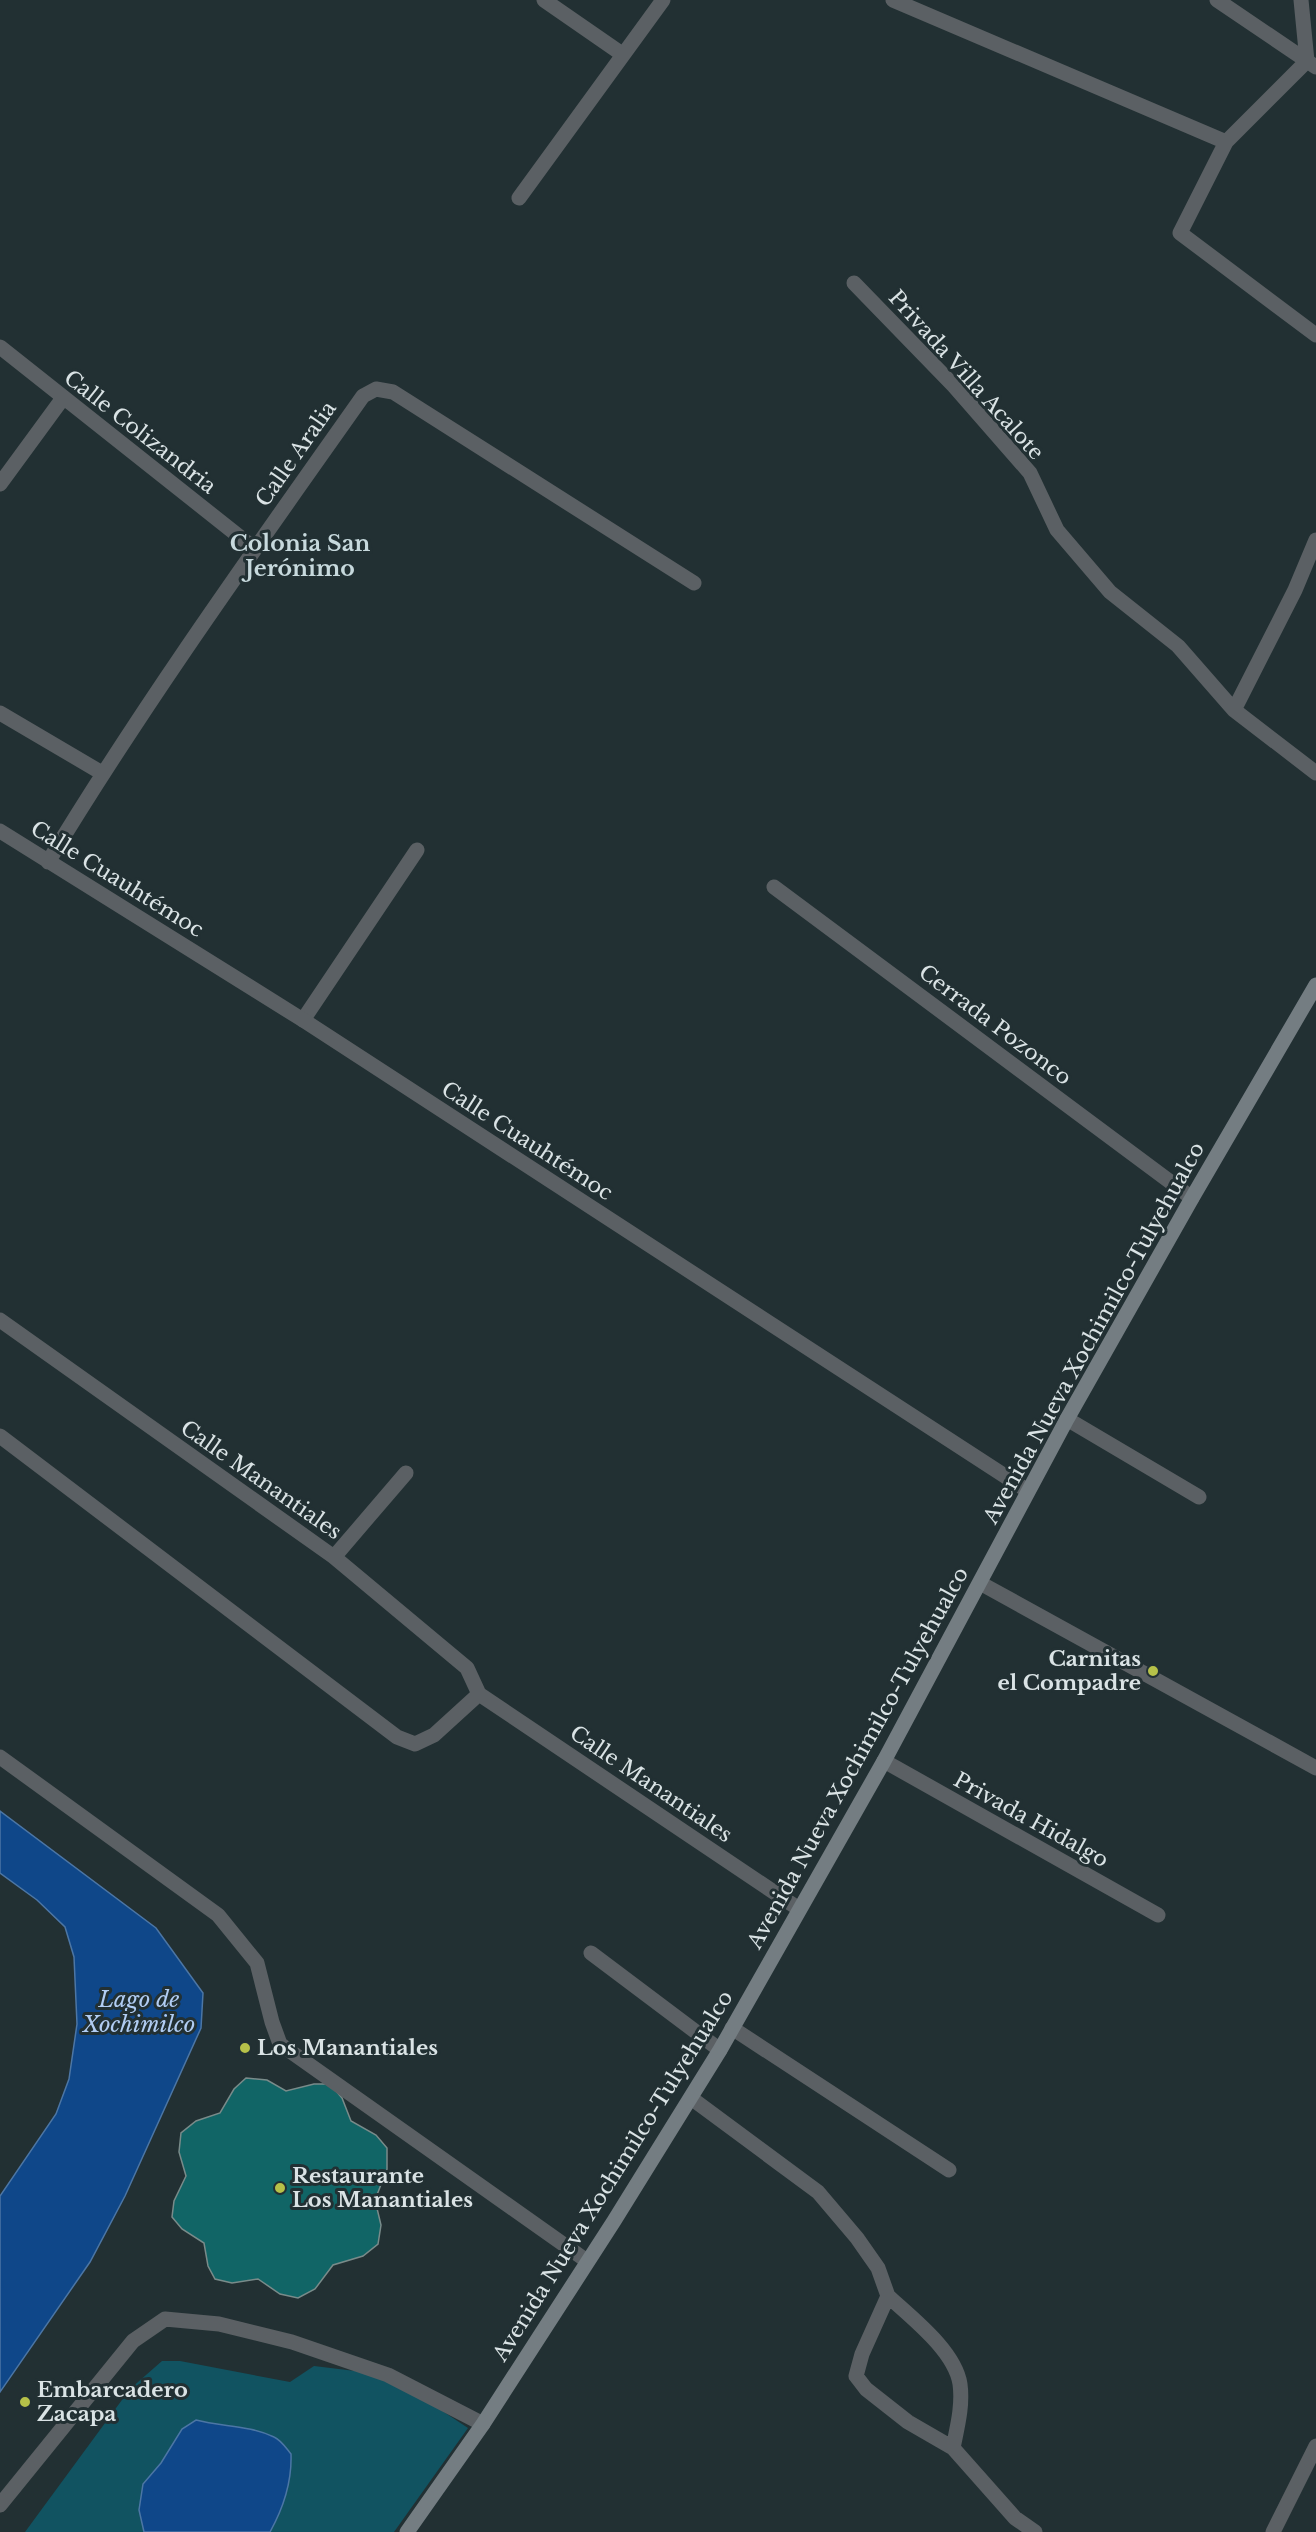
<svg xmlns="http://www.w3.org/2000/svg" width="1316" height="2532" viewBox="0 0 1316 2532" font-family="'Libre Baskerville',serif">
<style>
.green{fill:#115361}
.water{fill:#0f4789;stroke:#4c76a5;stroke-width:1.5}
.building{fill:#116566;stroke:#798b8a;stroke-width:1.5}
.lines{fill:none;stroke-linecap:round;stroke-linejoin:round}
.lane{stroke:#5b6064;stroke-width:15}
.street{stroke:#5b6064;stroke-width:15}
.secondary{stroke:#747d82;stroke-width:15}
.poi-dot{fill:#b6c149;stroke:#223033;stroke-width:2}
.labels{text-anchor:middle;stroke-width:6;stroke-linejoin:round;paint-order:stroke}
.street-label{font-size:21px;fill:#dae3e5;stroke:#223033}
.poi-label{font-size:21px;font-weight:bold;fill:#dae3e5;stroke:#223033;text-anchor:start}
.neighbourhood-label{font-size:22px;font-weight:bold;fill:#c7d9dd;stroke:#223033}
.water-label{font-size:22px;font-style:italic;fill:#b1cdf3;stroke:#223033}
</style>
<rect width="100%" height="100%" fill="#223033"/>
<!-- green -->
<path class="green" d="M 162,2361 L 180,2361 L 290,2382 L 314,2366 L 388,2375 L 468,2428 L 394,2532 L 25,2532 L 130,2389 Z"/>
<!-- water -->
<path class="water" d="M 0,1811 L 156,1928 L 203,1993 L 201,2028 L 125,2196 L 90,2262 L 0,2392 L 0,2196 L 56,2114 L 69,2079 L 77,2024 L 74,1957 L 65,1927 L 37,1900 L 0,1873 Z
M 196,2420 C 222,2427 249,2425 274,2437 C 281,2440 286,2448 291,2454 C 292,2482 284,2507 270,2532 L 144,2532 L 139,2510 L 143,2484 L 161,2463 L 182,2429 Z"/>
<!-- building -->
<path class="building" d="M 246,2078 L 267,2080 L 286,2091 L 314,2084 L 330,2084 L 342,2098 L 351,2121 L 376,2135 L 387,2148 L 387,2169 L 375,2200 L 381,2225 L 378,2244 L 363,2256 L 333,2265 L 315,2289 L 298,2298 L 280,2294 L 258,2279 L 232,2283 L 215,2279 L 208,2266 L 204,2243 L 182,2229 L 172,2217 L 174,2201 L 186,2176 L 179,2152 L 181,2133 L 196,2121 L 220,2113 L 234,2089 Z"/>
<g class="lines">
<!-- lane -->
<path class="lane" d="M 303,1020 L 417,850
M 1067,1419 L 1199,1497
M 0,2505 L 133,2341 L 165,2319 L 219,2324 L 292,2342 L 388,2375 L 483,2424"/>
<!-- street -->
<path class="street" d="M 544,0 L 622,54
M 893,0 L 1226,142
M 1217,0 L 1316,67
M 1301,0 L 1307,61 L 1226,142 L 1180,233 L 1316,335
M 519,198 L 663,0
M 854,283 L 954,386 L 1030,473 L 1057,530 L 1110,592 L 1178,646 L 1234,710 L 1316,773
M 0,347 L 255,549
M 0,484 L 63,398
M 1234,710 L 1295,590 L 1316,540
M 0,713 L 102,773
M 0,831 L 303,1020 L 1028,1491
M 48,862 C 145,702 255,549 363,396 L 376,389 L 393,392 L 694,583
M 774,887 L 1192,1198
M 0,1320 L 334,1557 L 467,1668 L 479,1694 L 799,1909
M 0,1436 L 397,1737 L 415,1744 L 434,1735 L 479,1694
M 334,1557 L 406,1473
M 980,1583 L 1316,1768
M 0,1757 L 218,1915 L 257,1963 L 272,2022 L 280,2044 L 587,2261
M 884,1761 L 1158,1915
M 591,1953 L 720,2050
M 732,2028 L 949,2170
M 691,2098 L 818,2192 L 857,2238 L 878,2268 L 888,2296 L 862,2354 L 856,2376 L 866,2389 L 908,2422 L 953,2448 L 1015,2518 L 1035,2532
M 888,2296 C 912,2318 955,2351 960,2384 C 963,2406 957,2428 953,2448
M 1273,2532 L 1316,2446"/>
<!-- secondary -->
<path class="secondary" d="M 407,2532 L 483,2424 L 614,2221 L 720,2050 L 884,1761 L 1067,1419 L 1192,1198 L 1316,985"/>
</g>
<!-- markers -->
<g class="poi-dot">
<circle cx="1153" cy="1671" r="6"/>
<circle cx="245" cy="2048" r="6"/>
<circle cx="280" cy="2188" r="6"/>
<circle cx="25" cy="2402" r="6"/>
</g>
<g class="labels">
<!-- street labels -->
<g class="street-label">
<text transform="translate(966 375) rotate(48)" y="7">Privada Villa Acalote</text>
<text transform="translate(140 432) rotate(38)" y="7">Calle Colizandria</text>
<text transform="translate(296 454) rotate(-55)" y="7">Calle Aralia</text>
<text transform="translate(117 879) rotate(32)" y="7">Calle Cuauhtémoc</text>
<text transform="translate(995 1025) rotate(37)" y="7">Cerrada Pozonco</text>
<text transform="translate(527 1141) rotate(33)" y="7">Calle Cuauhtémoc</text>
<text transform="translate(1094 1333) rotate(-61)" y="7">Avenida Nueva Xochimilco-Tulyehualco</text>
<text transform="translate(261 1480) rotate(35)" y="7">Calle Manantiales</text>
<text transform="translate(858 1758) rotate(-61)" y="7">Avenida Nueva Xochimilco-Tulyehualco</text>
<text transform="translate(651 1784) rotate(34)" y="7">Calle Manantiales</text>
<text transform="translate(1031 1820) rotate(29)" y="7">Privada Hidalgo</text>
<text transform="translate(613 2176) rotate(-58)" y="7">Avenida Nueva Xochimilco-Tulyehualco</text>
</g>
<!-- poi labels -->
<g class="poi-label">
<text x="1141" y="1666" text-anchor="end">Carnitas<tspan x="1141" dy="24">el Compadre</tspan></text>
<text x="257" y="2055">Los Manantiales</text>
<text x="292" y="2183">Restaurante<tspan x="292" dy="24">Los Manantiales</tspan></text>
<text x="37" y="2397">Embarcadero<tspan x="37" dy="24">Zacapa</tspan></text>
</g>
<!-- neighbourhood labels -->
<g class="neighbourhood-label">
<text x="300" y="551">Colonia San<tspan x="300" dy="25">Jerónimo</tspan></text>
</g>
<!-- water labels -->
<g class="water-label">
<text x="139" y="2007">Lago de<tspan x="139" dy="25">Xochimilco</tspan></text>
</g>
</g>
</svg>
